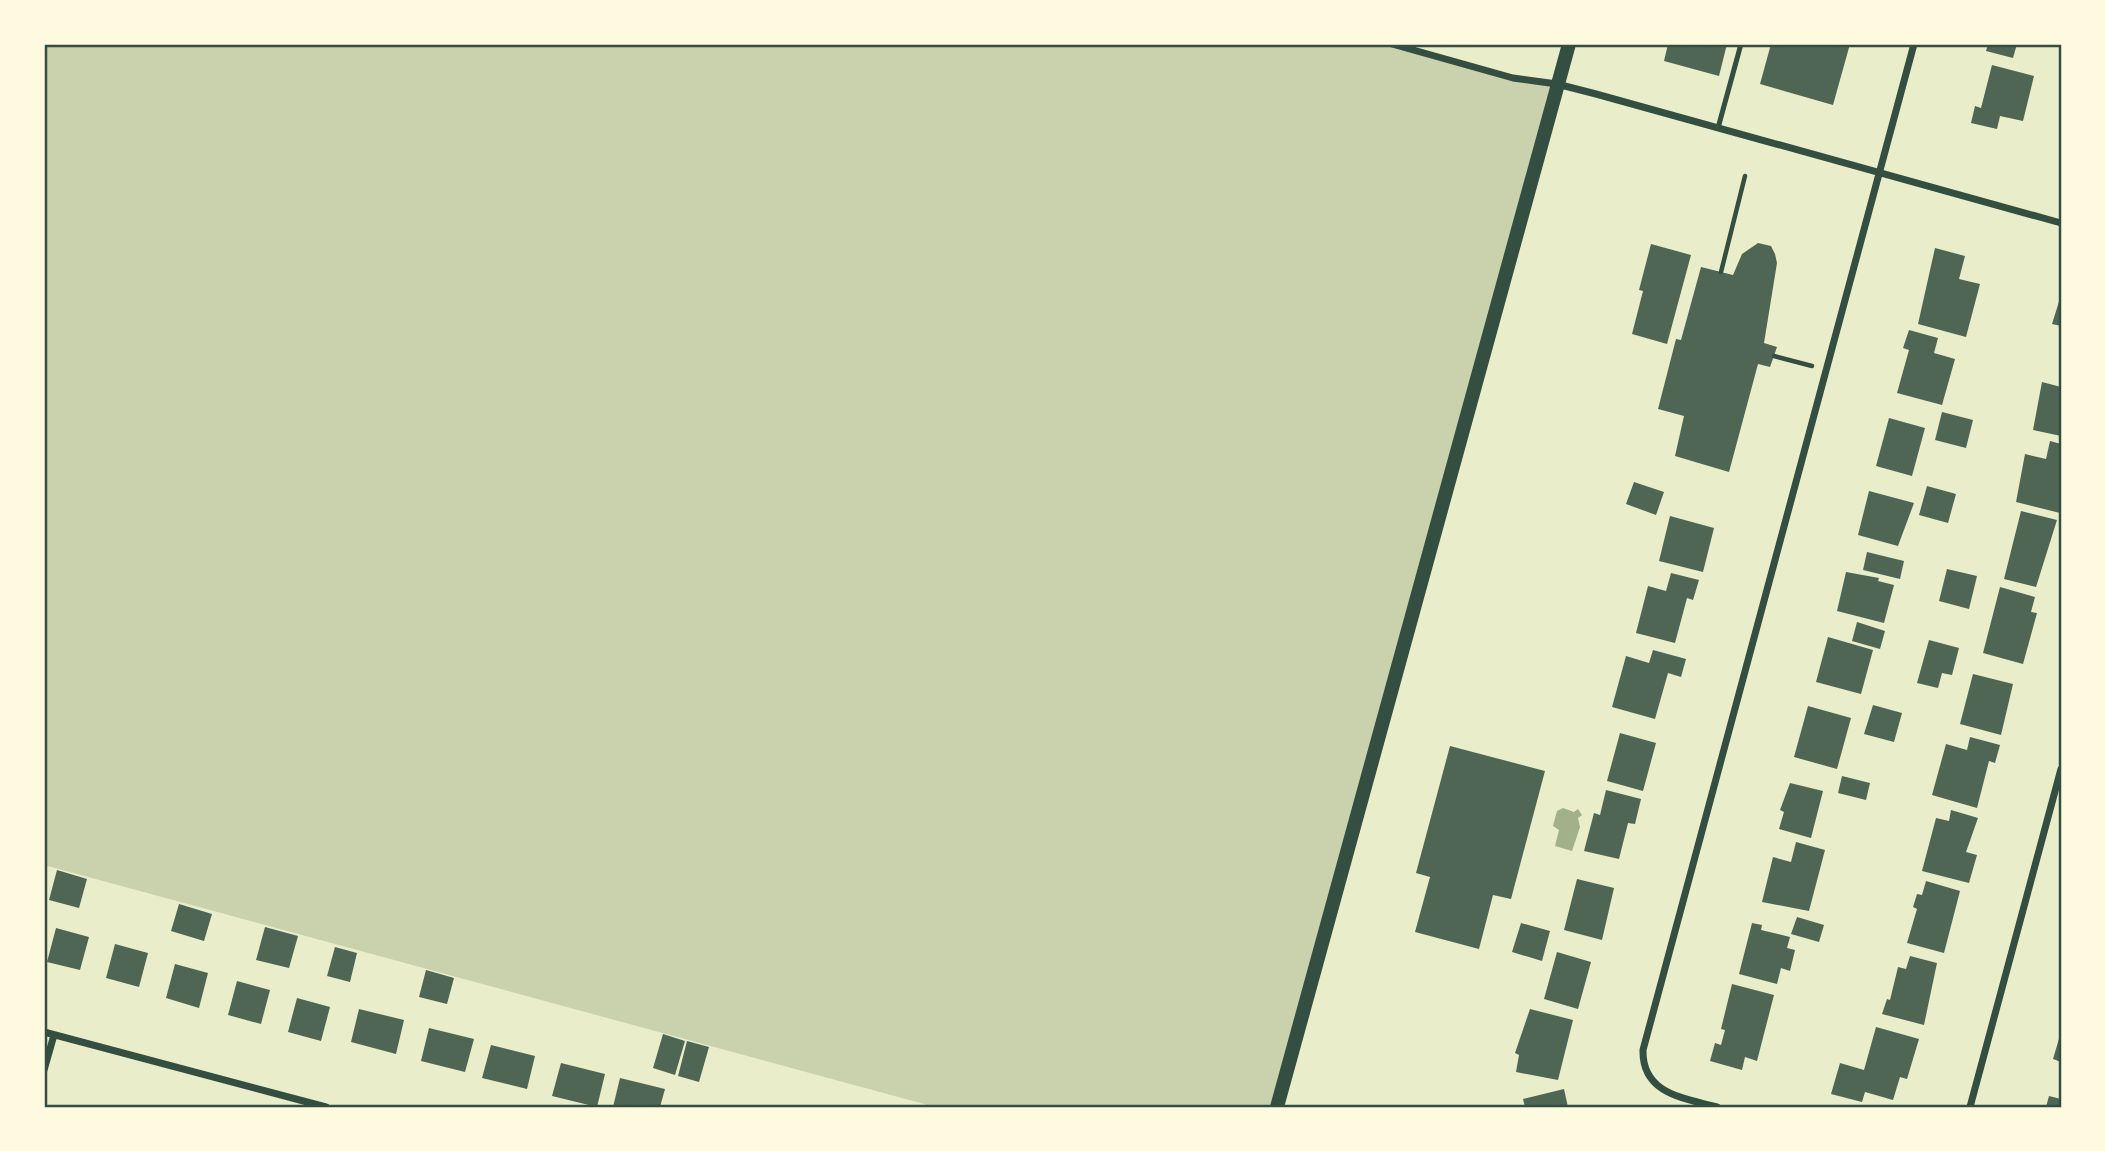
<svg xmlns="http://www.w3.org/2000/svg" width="2105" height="1151" viewBox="0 0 2105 1151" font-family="'PT Serif',serif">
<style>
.green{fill:#cad2ad}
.water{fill:#a3b18a}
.building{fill:#4f6655}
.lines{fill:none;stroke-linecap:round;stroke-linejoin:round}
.path{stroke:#344e41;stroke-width:4.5}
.service{stroke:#344e41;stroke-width:5}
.minor{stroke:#344e41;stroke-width:7}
.secondary{stroke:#344e41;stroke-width:14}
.neatline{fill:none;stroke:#344e41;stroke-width:2.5}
</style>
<rect width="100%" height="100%" fill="#e9edc9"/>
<!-- green -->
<path class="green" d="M 44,44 L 1392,44 L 1513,78 L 1557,84 L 1276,1107 L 935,1107 L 44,865 Z"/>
<!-- water -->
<path class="water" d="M 1563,808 L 1574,812 L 1578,809 L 1582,815 L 1578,818 L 1580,827 L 1572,851 L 1555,846 L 1559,830 L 1553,826 L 1557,811 Z"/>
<!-- building -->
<path class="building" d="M 1668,44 L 1727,44 L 1719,76 L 1664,61 Z
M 1771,44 L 1850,44 L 1833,105 L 1760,84 Z
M 1988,44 L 2017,44 L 2013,58 L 1986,51 Z
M 1992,65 L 2034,76 L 2023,121 L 2000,116 L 1997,129 L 1971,123 L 1975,106 L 1981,108 Z
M 1758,243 L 1771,246 L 1775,254 L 1777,263 L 1764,343 L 1777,347 L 1770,367 L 1758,364 L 1729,472 L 1675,456 L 1684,416 L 1658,409 L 1676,339 L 1681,340 L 1701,267 L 1733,275 L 1742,254 Z
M 1651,244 L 1691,255 L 1667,344 L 1632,334 L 1643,291 L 1639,290 Z
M 1935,248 L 1965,256 L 1959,279 L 1980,284 L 1966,337 L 1918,324 Z
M 2061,295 L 2061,326 L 2052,324 Z
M 1909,330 L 1938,338 L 1934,353 L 1955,359 L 1942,405 L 1897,393 L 1909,350 L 1903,348 Z
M 2042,382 L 2061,387 L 2061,436 L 2033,430 Z
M 1942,412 L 1973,420 L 1966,448 L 1935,440 Z
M 1889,418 L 1925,428 L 1912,476 L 1876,466 Z
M 2050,441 L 2061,444 L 2060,513 L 2016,502 L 2025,454 L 2046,459 Z
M 1634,482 L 1664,492 L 1656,515 L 1626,504 Z
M 1927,486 L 1956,494 L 1948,523 L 1919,515 Z
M 1869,491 L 1914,503 L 1898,546 L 1858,535 Z
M 2021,511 L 2057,520 L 2036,587 L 2004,579 Z
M 1670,516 L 1714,528 L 1703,572 L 1659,561 Z
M 1867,552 L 1904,561 L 1900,579 L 1863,570 Z
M 1947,569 L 1977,576 L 1969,609 L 1939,601 Z
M 1846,572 L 1879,578 L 1878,581 L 1894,585 L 1884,623 L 1837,611 Z
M 1671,573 L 1699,580 L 1693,600 L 1687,598 L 1675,643 L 1636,633 L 1648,586 L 1666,591 Z
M 2000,587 L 2035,597 L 2031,612 L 2037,613 L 2023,664 L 1983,653 Z
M 1857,622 L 1885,631 L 1880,649 L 1852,641 Z
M 1828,637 L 1873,650 L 1861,694 L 1816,682 Z
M 1929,640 L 1959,648 L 1952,675 L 1942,673 L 1938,688 L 1917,683 Z
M 1653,650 L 1686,659 L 1681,677 L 1668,673 L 1655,719 L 1612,707 L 1626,656 L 1649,663 Z
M 1973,674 L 2013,684 L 2001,735 L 1960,724 Z
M 1873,705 L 1902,713 L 1894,742 L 1864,734 Z
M 1808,706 L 1851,718 L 1837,769 L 1794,757 Z
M 1620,733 L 1656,743 L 1643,791 L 1607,781 Z
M 1970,737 L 2000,745 L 1995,763 L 1989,761 L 1977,808 L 1932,795 L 1946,744 L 1967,750 Z
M 1450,746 L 1545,771 L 1511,899 L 1493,895 L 1479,949 L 1415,932 L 1430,877 L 1416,873 Z
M 1842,776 L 1870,783 L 1866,800 L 1838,793 Z
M 1790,783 L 1823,791 L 1811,838 L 1779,829 L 1784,812 L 1780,810 Z
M 1606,790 L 1641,799 L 1635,824 L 1628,823 L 1619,859 L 1584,851 L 1594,813 L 1600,815 Z
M 1951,810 L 1978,818 L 1966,852 L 1977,855 L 1969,883 L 1922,871 L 1936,818 L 1949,821 Z
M 1796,842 L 1825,850 L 1809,911 L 1762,902 L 1773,857 L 1791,862 Z
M 57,870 L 87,879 L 79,908 L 49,900 Z
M 1577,879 L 1614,888 L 1602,940 L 1564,930 Z
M 1926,881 L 1960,891 L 1944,953 L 1907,943 L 1917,909 L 1913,907 L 1917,894 L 1922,895 Z
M 179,904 L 212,914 L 204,941 L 171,931 Z
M 1797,917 L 1824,925 L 1819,942 L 1791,934 Z
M 1521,923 L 1550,931 L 1542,961 L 1512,952 Z
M 1752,923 L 1762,925 L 1761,930 L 1790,937 L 1787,948 L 1795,950 L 1790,971 L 1781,968 L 1777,984 L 1739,974 Z
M 265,927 L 298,936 L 289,968 L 256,960 Z
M 56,928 L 89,937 L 80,970 L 47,962 Z
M 115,944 L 148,953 L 139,987 L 106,978 Z
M 335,947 L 357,953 L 350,982 L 327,976 Z
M 1557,952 L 1591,962 L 1578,1009 L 1544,999 Z
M 1910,956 L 1937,963 L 1924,1025 L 1882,1014 L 1887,999 L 1890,1000 L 1898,967 L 1906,969 Z
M 175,964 L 208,973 L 199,1008 L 166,998 Z
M 426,970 L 454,978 L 447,1004 L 419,997 Z
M 237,981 L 270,990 L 261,1024 L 228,1015 Z
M 1732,984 L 1774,995 L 1757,1061 L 1745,1057 L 1742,1070 L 1710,1061 L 1715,1043 L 1721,1045 L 1725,1030 L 1721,1029 Z
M 297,998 L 330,1007 L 321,1041 L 288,1032 Z
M 359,1009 L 404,1020 L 396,1054 L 351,1042 Z
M 1530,1009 L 1573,1020 L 1558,1080 L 1516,1072 L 1519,1055 L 1515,1053 Z
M 1876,1027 L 1919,1039 L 1907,1079 L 1900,1077 L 1893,1100 L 1865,1092 L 1862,1102 L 1831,1094 L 1840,1063 L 1864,1070 Z
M 429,1028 L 474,1039 L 465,1072 L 421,1061 Z
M 2061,1032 L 2061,1062 L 2053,1059 Z
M 663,1034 L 685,1041 L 675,1075 L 653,1068 Z
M 687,1041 L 709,1047 L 699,1082 L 678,1076 Z
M 491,1045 L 535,1056 L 527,1089 L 482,1078 Z
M 561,1063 L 605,1074 L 597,1107 L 552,1096 Z
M 620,1078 L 665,1089 L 660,1107 L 613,1107 Z
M 1564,1089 L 1568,1107 L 1525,1107 L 1523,1099 Z
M 2049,1096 L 2061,1099 L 2061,1107 L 2046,1107 Z"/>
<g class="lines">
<!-- path -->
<path class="path" d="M 1721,272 L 1745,176
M 1774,356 L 1812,366"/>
<!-- service -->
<path class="service" d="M 1718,128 L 1741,44"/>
<!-- minor -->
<path class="minor" d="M 1392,44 L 1513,78 L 1557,84 L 1596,94 L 2061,223
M 44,1032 L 326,1107
M 44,1070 L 54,1035
M 1717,1107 C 1684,1098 1642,1094 1643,1050 L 1914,44
M 1970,1107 L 2061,769"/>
<!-- secondary -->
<path class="secondary" d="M 1277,1107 L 1569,44"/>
</g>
<!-- border -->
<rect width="2105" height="1151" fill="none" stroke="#fefae0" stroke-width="91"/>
<rect x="46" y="46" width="2014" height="1060" class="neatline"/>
</svg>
